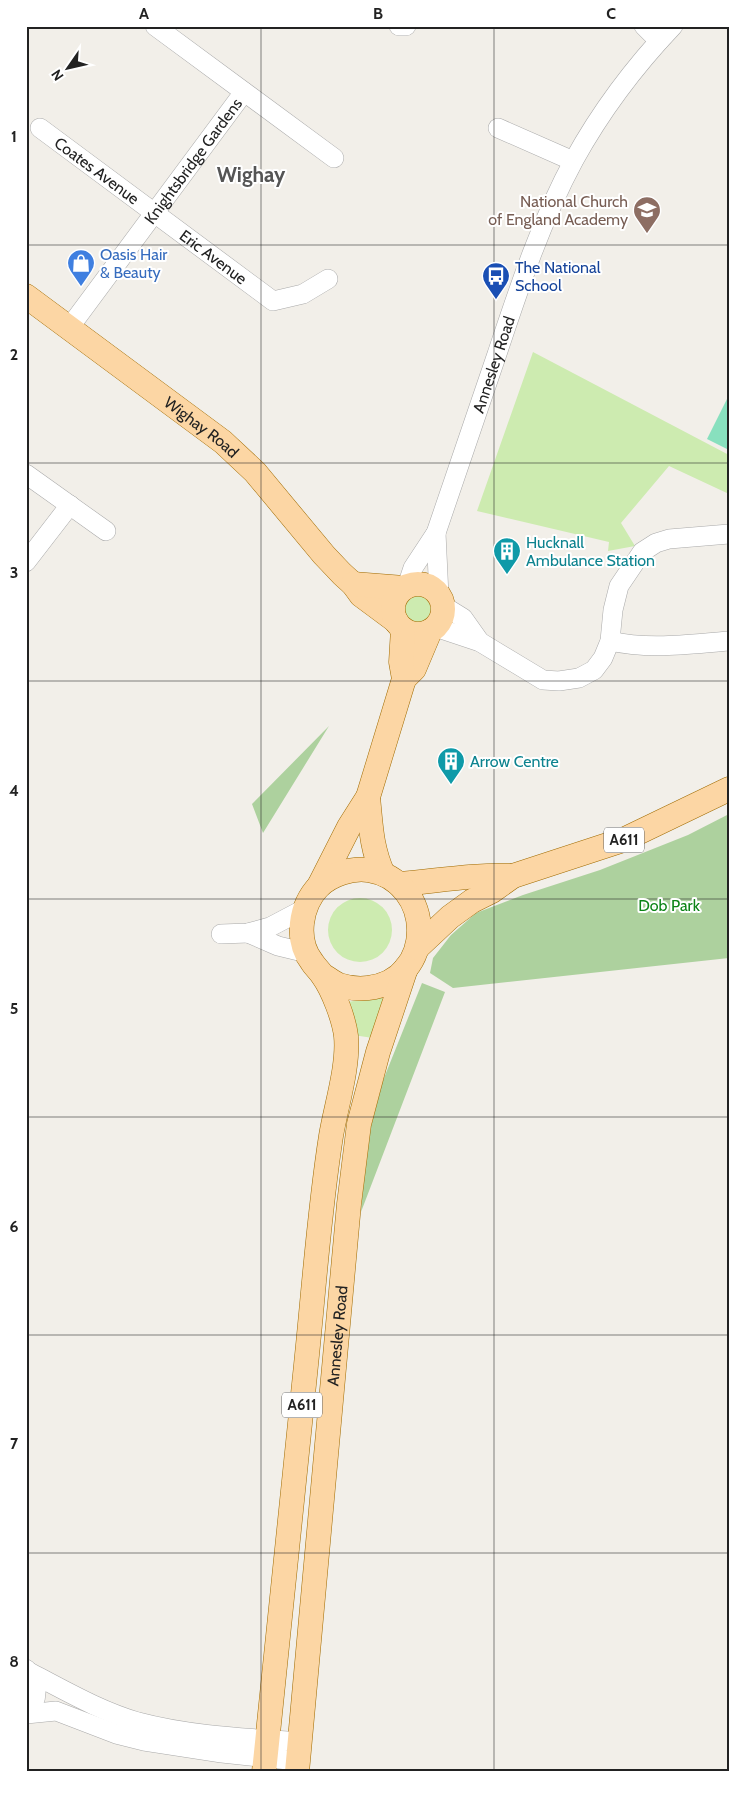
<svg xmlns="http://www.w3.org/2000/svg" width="755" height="1798" viewBox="0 0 755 1798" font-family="Cabin,sans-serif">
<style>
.grass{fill:#cdebb0}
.forest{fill:#add19e}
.pitch{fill:#88e0be}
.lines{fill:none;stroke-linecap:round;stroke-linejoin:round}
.minor-casing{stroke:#a9a9a9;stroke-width:20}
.major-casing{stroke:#a06b00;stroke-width:25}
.minor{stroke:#fff;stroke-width:19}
.major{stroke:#fcd6a4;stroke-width:24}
.grid{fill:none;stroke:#222;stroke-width:1;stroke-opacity:0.55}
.labels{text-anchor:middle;stroke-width:4;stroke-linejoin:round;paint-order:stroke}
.shield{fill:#fff;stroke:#646464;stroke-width:1}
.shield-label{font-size:15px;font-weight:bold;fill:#222}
.street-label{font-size:16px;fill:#222;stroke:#fff}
.education-label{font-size:16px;fill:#785e54;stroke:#fff;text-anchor:end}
.shop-label{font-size:16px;fill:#366cbe;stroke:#fff;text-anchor:start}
.transit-label{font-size:16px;fill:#164399;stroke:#fff;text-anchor:start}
.culture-label{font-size:16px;fill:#0d838f;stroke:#fff;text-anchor:start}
.park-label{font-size:16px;fill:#0c8416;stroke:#fff}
.district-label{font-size:21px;font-weight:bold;fill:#555;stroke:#fff}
.neatline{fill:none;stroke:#222;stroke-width:2}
.grid-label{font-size:16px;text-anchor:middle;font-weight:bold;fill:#222}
</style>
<rect width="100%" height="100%" fill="#f2efe9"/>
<!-- grass -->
<path class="grass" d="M 533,352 L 729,455 L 729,494 L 669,466 L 621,523 L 635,546 L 608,551 L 609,542 L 477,511 Z
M401 610a17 17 0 1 1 34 0a17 17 0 1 1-34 0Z
M328 930a32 32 0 1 1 64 0a32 32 0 1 1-64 0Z
M 381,997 L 384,1000 L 373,1038 L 353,1035 L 347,1002 Z"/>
<!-- forest -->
<path class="forest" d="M 329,726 L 263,833 L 252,804 Z
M 729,814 L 729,958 L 453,988 L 430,973 L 433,958 L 451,935 L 476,913 L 523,895 L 600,870 L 688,835 Z
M 422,983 L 445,992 L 361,1212 L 366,1146 L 382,1083 Z"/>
<!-- pitch -->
<path class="pitch" d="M 729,395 L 729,450 L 707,439 Z"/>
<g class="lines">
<!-- minor casing -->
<g class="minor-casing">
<g id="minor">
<path d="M 155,26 L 334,158"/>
<path d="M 399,26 L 406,26"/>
<path d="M 644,26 L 659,41"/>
<path id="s1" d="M 40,128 L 273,301 L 303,294 L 328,279"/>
<path d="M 498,128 L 573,161"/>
<path id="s2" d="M 69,328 L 244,92"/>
<path d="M 26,474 L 106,531"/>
<path d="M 436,533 L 439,596"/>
<path d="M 26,562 L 70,505"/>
<path id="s3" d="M 407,586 L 413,568 L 436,533 C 456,473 477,414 497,354 C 519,288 541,221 574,160 C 601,111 634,67 673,26"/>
<path d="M 442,605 L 463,618 L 480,642"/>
<path d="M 435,627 L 480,642 L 543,680 L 559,681 L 579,678 L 594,670 L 603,658 L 610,641 L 613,610 L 619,586 L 642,552 L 656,543 L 669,539 L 729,534"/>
<path d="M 610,641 C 650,650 689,644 729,641"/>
<path d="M 248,933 L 278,946 L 307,953"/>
<path d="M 221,934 L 248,933 L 270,927 L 306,908"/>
<path d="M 26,1669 C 40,1682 39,1701 26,1714"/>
<path d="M 31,1673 C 66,1691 100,1711 138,1722 C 191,1736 246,1738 300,1742"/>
<path d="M 26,1714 L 56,1711 L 116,1734 L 144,1741 L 222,1753 L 298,1761"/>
</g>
</g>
<!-- major casing -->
<g class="major-casing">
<g id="major">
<path id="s4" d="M 26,296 L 223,442 L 255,472 L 324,555 L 342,574 L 353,584 L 361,595 L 396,621"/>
<path d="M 353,584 L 404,588"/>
<circle cx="418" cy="609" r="25"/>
<path d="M 404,679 L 414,669 L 430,631"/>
<path d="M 368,797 C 371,826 371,847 383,874"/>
<path d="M 399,884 C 437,881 475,874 513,876"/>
<path d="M 319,886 L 349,827 L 368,797 L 404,679 L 401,662 L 403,629"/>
<path d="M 418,947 L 450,917 L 472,901 L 492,891 L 513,876 L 623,840 L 729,789"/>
<path d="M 264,1772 C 278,1636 292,1501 306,1365 C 314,1288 319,1212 331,1136 C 336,1106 349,1066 346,1036 C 344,1019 333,990 323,976 C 320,971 315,967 312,962 C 295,940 300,906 319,886 C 332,874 351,868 368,870 C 436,881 436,981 368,988 C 358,989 348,988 339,985 C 334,983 329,979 324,976"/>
<path id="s5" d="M 297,1772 L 349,1204 L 359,1124 L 378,1052 L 406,968"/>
</g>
</g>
<!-- minor -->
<use href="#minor" class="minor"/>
<!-- major -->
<use href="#major" class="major"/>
</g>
<!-- grid -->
<path class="grid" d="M 261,26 L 261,1772M 494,26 L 494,1772M 26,245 L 729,245M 26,463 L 729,463M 26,681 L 729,681M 26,899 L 729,899M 26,1117 L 729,1117M 26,1335 L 729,1335M 26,1553 L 729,1553"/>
<!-- icons -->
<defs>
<g id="school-pin" transform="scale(1.4375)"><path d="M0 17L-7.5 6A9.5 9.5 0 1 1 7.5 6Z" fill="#8d6e63" stroke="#fff"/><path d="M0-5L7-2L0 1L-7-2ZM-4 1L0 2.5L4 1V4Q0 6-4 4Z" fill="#fff"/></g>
<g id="shop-pin" transform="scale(1.4375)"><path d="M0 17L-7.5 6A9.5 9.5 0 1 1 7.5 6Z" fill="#3f7fe0" stroke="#fff"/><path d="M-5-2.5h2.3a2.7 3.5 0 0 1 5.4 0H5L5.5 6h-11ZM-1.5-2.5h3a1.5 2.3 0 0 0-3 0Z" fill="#fff"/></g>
<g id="bus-pin" transform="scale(1.4375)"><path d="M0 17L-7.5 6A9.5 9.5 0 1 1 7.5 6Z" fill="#1a4fb4" stroke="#fff"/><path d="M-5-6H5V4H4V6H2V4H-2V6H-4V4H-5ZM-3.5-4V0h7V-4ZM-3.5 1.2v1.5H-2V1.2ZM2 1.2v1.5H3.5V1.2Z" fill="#fff"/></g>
<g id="building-pin" transform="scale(1.4375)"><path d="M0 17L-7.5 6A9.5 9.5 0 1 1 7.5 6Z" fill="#0f9aa8" stroke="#fff"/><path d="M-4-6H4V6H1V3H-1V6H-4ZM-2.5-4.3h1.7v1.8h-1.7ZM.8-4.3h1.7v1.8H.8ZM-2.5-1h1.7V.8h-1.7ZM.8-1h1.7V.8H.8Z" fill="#fff"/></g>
</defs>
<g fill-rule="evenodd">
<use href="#school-pin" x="647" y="210"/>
<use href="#shop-pin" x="81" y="263"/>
<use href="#bus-pin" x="496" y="276"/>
<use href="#building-pin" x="507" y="551"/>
<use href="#building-pin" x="451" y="761"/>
</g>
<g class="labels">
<!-- shield labels -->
<g class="shield">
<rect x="604" y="827.5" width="40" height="25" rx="4"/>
<rect x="282" y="1392.5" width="40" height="25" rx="4"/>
</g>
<g class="shield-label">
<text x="624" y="845">A611</text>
<text x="302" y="1410">A611</text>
</g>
<!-- street labels -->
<g class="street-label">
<text dy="6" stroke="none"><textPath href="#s2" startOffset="208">Knightsbridge Gardens</textPath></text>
<text dy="6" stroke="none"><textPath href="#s1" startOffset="71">Coates Avenue</textPath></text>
<text dy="6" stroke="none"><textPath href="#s1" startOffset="216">Eric Avenue</textPath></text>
<text dy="6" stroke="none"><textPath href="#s3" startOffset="239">Annesley Road</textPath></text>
<text dy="6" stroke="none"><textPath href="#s4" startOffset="219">Wighay Road</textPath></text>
<text dy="6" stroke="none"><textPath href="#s5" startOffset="438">Annesley Road</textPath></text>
</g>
<!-- education labels -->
<g class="education-label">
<text x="628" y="207">National Church<tspan x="628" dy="18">of England Academy</tspan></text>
</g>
<!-- shop labels -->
<g class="shop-label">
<text x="100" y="260">Oasis Hair<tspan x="100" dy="18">&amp; Beauty</tspan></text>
</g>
<!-- transit labels -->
<g class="transit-label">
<text x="515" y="273">The National<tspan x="515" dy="18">School</tspan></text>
</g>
<!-- culture labels -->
<g class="culture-label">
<text x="526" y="548">Hucknall<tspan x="526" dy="18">Ambulance Station</tspan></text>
<text x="470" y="767">Arrow Centre</text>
</g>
<!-- park labels -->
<g class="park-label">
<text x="669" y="911">Dob Park</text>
</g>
<!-- district labels -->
<g class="district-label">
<text x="251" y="182">Wighay</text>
</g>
</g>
<!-- border -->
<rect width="755" height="1798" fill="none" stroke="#ffffff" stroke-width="55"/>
<!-- north arrow -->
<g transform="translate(68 68) rotate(236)" stroke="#ffffff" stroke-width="4" paint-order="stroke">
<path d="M0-4L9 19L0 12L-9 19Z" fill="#222222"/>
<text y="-8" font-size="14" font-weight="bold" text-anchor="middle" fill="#222222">N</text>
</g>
<rect x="28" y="28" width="700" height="1742" class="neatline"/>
<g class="grid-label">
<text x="144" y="19">A</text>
<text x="378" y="19">B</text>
<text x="611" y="19">C</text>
<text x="14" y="142">1</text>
<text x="14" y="360">2</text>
<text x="14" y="578">3</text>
<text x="14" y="796">4</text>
<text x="14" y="1014">5</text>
<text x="14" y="1232">6</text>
<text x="14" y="1449">7</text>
<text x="14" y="1667">8</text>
</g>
</svg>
